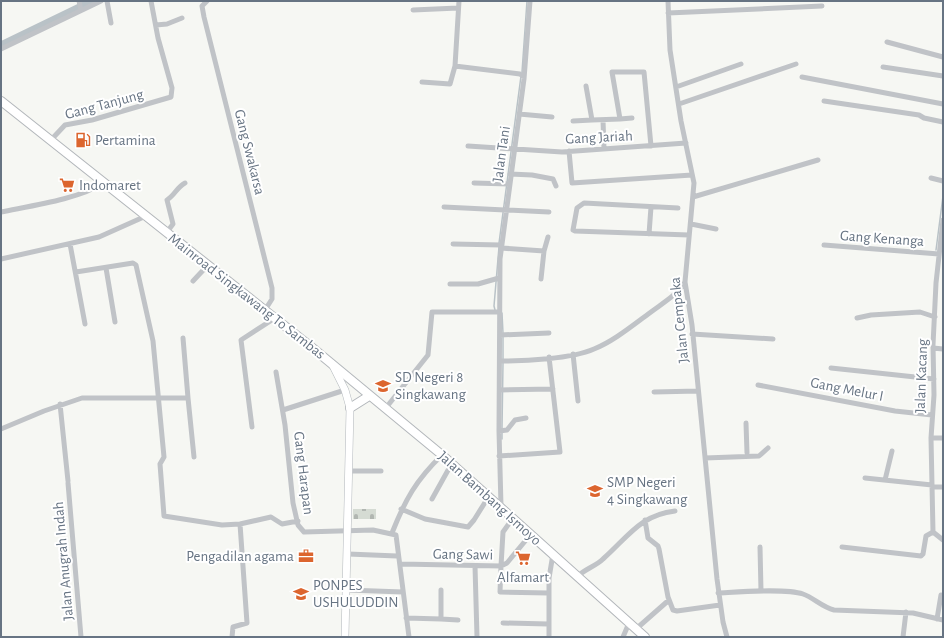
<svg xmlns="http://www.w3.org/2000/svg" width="944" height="638" viewBox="0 0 944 638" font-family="'Alegreya Sans',sans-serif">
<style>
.cemetery{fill:url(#cemetery-stones)}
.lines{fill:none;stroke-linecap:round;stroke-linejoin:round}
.stream{stroke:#b9c2c7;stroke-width:1.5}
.river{stroke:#b9c2c7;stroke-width:9}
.secondary-casing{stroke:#b2b7bc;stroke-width:8}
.primary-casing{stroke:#b3b7bb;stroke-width:10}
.street{stroke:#c0c3c7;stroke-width:5}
.secondary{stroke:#fff;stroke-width:7}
.primary{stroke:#fff;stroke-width:8}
.labels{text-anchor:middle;stroke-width:4;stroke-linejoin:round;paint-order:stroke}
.street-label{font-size:15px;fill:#677483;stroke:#fff}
.poi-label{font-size:15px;fill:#677483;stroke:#fff;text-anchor:start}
</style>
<defs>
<pattern id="cemetery-stones" width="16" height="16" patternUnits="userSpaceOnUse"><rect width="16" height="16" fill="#d5dbd3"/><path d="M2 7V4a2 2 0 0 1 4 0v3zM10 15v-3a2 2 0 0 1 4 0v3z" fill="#b1b6b1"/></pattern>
</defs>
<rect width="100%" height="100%" fill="#f6f7f3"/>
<!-- cemetery -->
<path class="cemetery" d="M 353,509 L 376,509 L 376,519 L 353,519 Z"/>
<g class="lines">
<!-- stream -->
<path class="stream" d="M 522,72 L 527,1
M 499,243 L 521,76
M 936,250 L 943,196
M 495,310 L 494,306 L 499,247
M 502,313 L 503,333
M 503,359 L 503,337
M 502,429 L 503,363
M 502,439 L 502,433"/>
<!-- river -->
<path class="river" d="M 1,46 L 94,1"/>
<!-- secondary casing -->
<g class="secondary-casing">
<path id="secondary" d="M 332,364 L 345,390 L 350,408 L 345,637"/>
</g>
<!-- primary casing -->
<g class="primary-casing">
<path id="primary" d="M 1,101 L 315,350 L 442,455 L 645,637
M 350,408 L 369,396"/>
</g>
<!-- street -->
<path class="street" d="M 79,1 L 81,10
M 107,1 L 111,23
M 207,1 L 202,6 L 204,17 L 272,288 L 272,299 L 265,310
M 459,1 L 455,66 L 520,74 L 524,77
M 668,1 L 670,50 L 681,121 L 694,183 L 685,282 L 692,325 L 717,579 L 723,622 L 727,637
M 413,10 L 458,8
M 668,13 L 822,6
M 156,25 L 167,24 L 182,18
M 887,42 L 943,57
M 1,49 L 101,1
M 883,67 L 943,76
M 802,77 L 943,104
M 422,82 L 450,84 L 455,66
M 586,86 L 592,120 L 620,119
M 676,87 L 741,64
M 824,101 L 919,115 L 924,118 L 943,122
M 679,104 L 796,64
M 519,114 L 552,117
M 632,118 L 620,119 L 612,72 L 644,72 L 651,146
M 603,120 L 604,149
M 573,121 L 592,120
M 50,141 L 65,125 L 92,120 L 171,97 L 172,88 L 158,38 L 151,1
M 468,146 L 562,152 L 686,143
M 569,151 L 572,183 L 692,175
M 510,174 L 532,175 L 553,179 L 556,186
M 931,178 L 943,181
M 474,183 L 509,184
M 693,197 L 818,160
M 444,207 L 549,212
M 678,208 L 584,203 L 577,208 L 573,230 L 575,231 L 689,235
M 1,212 C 30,206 80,199 103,183
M 691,224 L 716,229
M 167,232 L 173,224 L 167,200 C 175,195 177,187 185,183
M 649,234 L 651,207
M 70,244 L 85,324
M 453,244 L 501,245
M 824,245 L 939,254
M 501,248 L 544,251 L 548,237
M 1,259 L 99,237 L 146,216
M 106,268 L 115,322
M 76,272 L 133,263 L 136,265 L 153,341 L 164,457 L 160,464 L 164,516 L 222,525 L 240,524 L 271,517 L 282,524 L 298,521
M 541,279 L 544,251
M 193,281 L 208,265
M 450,284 L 478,284 L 499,278
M 857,318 L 871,315 L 920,312 L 935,317
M 692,334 L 773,339
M 500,335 L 549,333
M 933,348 L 943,349
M 573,354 L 578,401
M 500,361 C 525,361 571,359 594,349 C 614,341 633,325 651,312 C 663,303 677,295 685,282
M 831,368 L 934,379
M 276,372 L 285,425 L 293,503 L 298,525 L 304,532 L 373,530 L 396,535 L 409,637
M 758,385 L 895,411 L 932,415
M 500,390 L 553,389
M 654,392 L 698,391
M 188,398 L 194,457
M 60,404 L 68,481
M 385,409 L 428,355 L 432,312 L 499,312
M 283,410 L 345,390
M 746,423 L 747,453
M 252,427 L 241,340 L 275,318
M 1,429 L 44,411 L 82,398 L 188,398 L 183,338
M 499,431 L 507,430 L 515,420 L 526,418
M 931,438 L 943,438
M 499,456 L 560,452 L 549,357
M 705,458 L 759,456 L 768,448
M 348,471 L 381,471
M 865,478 L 932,485
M 885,480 L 892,451
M 68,483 L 81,637
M 932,487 L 943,487
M 432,499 L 452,463
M 501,506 L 499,431 L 500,259 L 524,79 L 530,1
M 401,509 L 425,519 L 468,527 L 474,520 L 489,496
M 645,520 L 648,538 L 658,546 L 659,549 L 668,597 L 673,610 L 677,611 L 720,605
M 933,532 L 931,438 L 934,395 L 933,345 L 936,283 L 943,220
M 933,532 L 943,540
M 392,533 C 405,500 416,480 442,455
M 531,534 L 507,563 L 501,566 L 500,592 L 548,593
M 760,547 L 761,591
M 842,547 L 921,556 L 923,554 L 926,536 L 933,532
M 348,554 L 397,556
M 401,564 L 501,566 L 503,532 L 513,518
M 475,566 L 477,637
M 578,576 C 585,569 596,566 603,559 C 628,537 640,515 675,511
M 347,590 L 403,592
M 718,593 C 738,592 786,588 803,594 C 814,598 822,607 834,610 L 913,613 L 943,620
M 406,618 L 441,619 L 441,590
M 441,619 L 458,620
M 937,619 L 941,595
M 503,623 L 548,624
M 636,629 L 669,600
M 232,637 L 233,627 L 247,623 L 240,524
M 549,637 L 549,578 L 553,554
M 623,637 L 629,623
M 903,637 L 906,612"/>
<!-- secondary -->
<use href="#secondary" class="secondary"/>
<!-- primary -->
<use href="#primary" class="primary"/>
</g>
<!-- icons -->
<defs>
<g id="fuel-bare" transform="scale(1.2)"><path d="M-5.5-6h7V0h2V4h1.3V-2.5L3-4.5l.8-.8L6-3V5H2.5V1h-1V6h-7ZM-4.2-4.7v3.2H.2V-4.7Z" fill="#dc652e" stroke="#fff" stroke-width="2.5" paint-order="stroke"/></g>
<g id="supermarket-bare" transform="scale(1.2)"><path d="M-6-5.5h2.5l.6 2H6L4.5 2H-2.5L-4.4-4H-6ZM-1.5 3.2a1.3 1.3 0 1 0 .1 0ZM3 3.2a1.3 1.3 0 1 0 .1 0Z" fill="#dc652e" stroke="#fff" stroke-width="2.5" paint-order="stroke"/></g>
<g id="school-bare" transform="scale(1.2)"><path d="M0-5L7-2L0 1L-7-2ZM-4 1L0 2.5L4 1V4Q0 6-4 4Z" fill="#dc652e" stroke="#fff" stroke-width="2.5" paint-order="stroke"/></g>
<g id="office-bare" transform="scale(1.2)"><path d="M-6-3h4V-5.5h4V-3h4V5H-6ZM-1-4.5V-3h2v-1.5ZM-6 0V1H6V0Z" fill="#dc652e" stroke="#fff" stroke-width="2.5" paint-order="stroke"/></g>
</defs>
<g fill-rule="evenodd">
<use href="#fuel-bare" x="83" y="140"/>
<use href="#supermarket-bare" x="67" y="185"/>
<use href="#school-bare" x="383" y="386"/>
<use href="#school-bare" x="595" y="491"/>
<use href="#office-bare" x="306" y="556"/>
<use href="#supermarket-bare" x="523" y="558"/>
<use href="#school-bare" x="301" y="594"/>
</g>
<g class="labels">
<!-- street labels -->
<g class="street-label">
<text transform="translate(104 104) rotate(-15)" y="5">Gang Tanjung</text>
<text transform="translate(599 137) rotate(-3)" y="5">Gang Jariah</text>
<text transform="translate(250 152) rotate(76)" y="5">Gang Swakarsa</text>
<text transform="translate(501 154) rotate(-82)" y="5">Jalan Tani</text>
<text transform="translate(882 238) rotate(4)" y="5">Gang Kenanga</text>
<text transform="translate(247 296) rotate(38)" y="5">Mainroad Singkawang To Sambas</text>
<text transform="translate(679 320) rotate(-96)" y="5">Jalan Cempaka</text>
<text transform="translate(921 376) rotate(-88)" y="5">Jalan Kacang</text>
<text transform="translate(847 389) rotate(11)" y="5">Gang Melur I</text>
<text transform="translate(304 473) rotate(83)" y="5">Gang Harapan</text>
<text transform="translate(490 498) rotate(42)" y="5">Jalan Bambang Ismoyo</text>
<text transform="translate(463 554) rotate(1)" y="5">Gang Sawi</text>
<text transform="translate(63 561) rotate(-95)" y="5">Jalan Anugrah Indah</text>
</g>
<!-- poi labels -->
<g class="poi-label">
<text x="95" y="145">Pertamina</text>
<text x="79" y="190">Indomaret</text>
<text x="395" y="382">SD Negeri 8<tspan x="395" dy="17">Singkawang</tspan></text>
<text x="607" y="487">SMP Negeri<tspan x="607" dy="17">4 Singkawang</tspan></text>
<text x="294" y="561" text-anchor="end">Pengadilan agama</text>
<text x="523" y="582" text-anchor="middle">Alfamart</text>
<text x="313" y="590">PONPES<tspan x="313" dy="17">USHULUDDIN</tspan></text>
</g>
</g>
<!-- border -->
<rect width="944" height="638" fill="none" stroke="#677483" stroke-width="4"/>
</svg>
